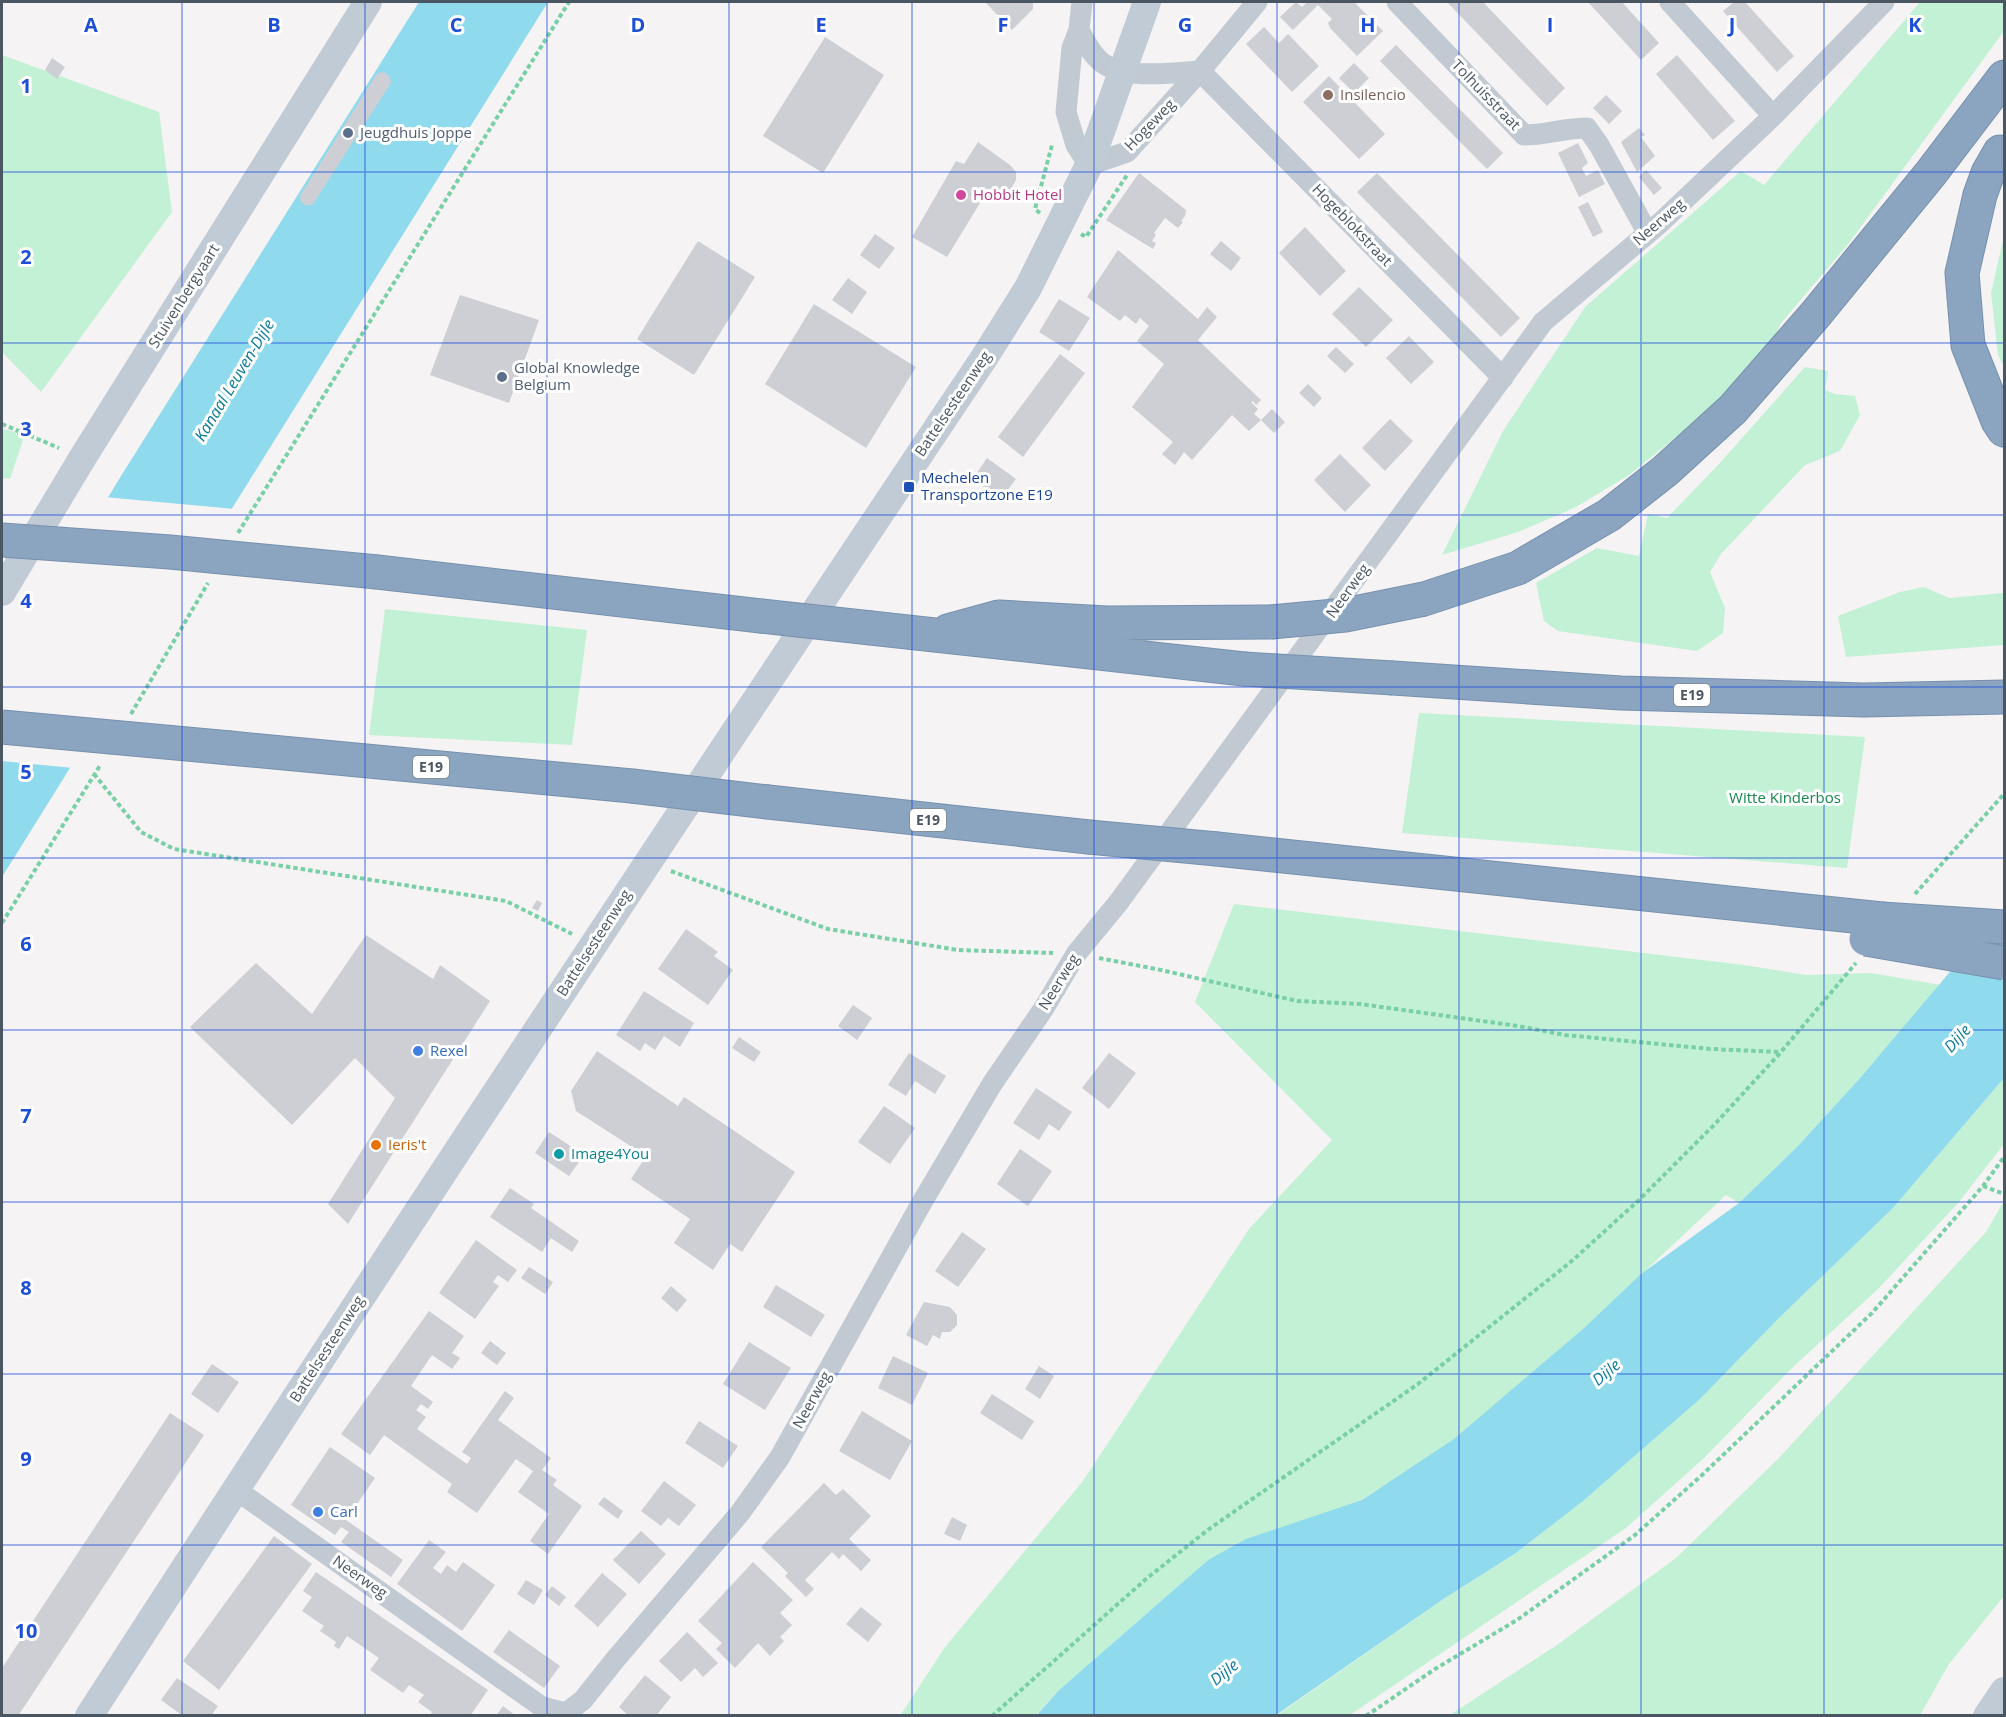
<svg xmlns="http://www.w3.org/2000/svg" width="2006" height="1717" viewBox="0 0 2006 1717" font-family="'Open Sans',sans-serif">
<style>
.green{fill:#c3f1d5}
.water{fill:#90daee}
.pier{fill:#f5f3f3}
.building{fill:#cdcfd5}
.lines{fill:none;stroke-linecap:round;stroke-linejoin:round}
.highway-casing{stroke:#7690ad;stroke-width:35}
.path{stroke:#7ad0a6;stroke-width:4;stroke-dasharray:4.5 3;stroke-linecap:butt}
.street{stroke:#c1cad2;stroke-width:21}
.secondary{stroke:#c1cbd6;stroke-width:28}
.highway{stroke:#8ba5c1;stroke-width:33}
.highway-bridge-casing{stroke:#7690ad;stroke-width:35;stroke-linecap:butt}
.highway-bridge{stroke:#8ba5c1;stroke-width:33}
.grid{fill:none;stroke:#1d4ed8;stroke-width:1.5;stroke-opacity:0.55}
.education-dot{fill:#8d6e63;stroke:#fff;stroke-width:2}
.service-dot{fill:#5c6f8a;stroke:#fff;stroke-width:2}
.hotel-dot{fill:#d1479c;stroke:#fff;stroke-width:2}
.transit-dot{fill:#1a4fb4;stroke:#fff;stroke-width:2}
.shop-dot{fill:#3f7fe0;stroke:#fff;stroke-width:2}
.food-dot{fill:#e8710a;stroke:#fff;stroke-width:2}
.culture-dot{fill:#0f9aa8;stroke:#fff;stroke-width:2}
.labels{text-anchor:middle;stroke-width:6;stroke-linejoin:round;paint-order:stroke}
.shield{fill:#fff;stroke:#808990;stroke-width:1.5}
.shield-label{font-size:14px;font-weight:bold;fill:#4a5661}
.education-label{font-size:15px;fill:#785e54;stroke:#fff;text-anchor:start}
.street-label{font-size:15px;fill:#4a5661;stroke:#fff}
.service-label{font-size:15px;fill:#4e5e75;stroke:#fff;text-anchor:start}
.hotel-label{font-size:15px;fill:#b23c85;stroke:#fff;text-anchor:start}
.transit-label{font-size:15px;fill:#164399;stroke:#fff;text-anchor:start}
.park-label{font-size:15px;fill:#17864f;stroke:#fff}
.shop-label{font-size:15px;fill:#366cbe;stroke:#fff;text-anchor:start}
.food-label{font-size:15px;fill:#c56008;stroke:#fff;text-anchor:start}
.culture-label{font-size:15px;fill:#0d838f;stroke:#fff;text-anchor:start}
.water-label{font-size:16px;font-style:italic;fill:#0c7c9b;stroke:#fff}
.grid-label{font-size:20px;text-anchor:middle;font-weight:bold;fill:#1d4ed8;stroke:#fff;stroke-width:6;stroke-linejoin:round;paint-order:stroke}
</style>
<rect width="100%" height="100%" fill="#f5f3f3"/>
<!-- green -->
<path class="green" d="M 1920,2 L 2004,2 L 2004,31 L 1849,243 L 1781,323 L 1767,353 L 1728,395 L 1629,475 L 1576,507 L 1518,532 L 1442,555 L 1503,431 L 1585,307 L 1741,171 L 1764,185 Z
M 2,55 L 159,112 L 172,212 L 41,392 L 2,352 Z
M 2004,236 L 2004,367 L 1998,355 L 1991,293 Z
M 1805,367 L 1828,371 L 1825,390 L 1835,394 L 1855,396 L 1860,415 L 1840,451 L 1805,465 L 1721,554 L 1710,572 L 1725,608 L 1723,633 L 1697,651 L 1558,631 L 1544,621 L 1536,583 L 1597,548 L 1639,556 L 1648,514 L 1667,518 L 1719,464 Z
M 2,429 L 25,434 L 10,479 L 2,478 Z
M 1924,587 L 1949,598 L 2004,593 L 2004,645 L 1846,657 L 1838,616 L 1900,592 Z
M 385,609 L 587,630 L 572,745 L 369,735 Z
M 1419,713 L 1865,737 L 1847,868 L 1402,833 Z
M 1234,904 L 1744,965 L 1806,975 L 1871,973 L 1941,985 L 1861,1077 L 1797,1147 L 1739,1203 L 1726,1195 L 1584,1328 L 1457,1438 L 1360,1501 L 1208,1560 L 1058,1691 L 1036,1715 L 900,1716 L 945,1647 L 1083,1481 L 1249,1229 L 1332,1140 L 1195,1002 Z
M 2004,1078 L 2004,1144 L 1959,1202 L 1878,1289 L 1792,1368 L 1704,1458 L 1626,1528 L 1350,1715 L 1276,1716 L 1445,1598 L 1516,1553 L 1583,1501 L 1700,1399 L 1779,1318 L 1893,1208 Z
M 2004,1201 L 2004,1596 L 1949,1664 L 1920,1715 L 1450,1715 L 1557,1645 L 1676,1558 L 1779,1458 L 1986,1232 Z"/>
<!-- water -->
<path class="water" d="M 419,2 L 548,2 L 2,877 L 2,673 L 121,476 Z
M 2004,908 L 2004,1078 L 1893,1208 L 1779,1318 L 1700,1399 L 1583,1501 L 1516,1553 L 1445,1598 L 1276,1715 L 1036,1716 L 1058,1691 L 1208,1560 L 1246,1539 L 1362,1500 L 1454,1439 L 1584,1328 L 1641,1274 L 1739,1203 L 1797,1147 L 1861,1077 Z"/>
<!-- pier -->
<path class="pier" d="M 104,497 L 235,509 L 73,768 L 2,761 L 2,667 Z"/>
<!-- building -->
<path class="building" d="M 985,2 L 1033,2 L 1033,9 L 1012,30 Z
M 1296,2 L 1302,7 L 1307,2 L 1354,2 L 1383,31 L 1357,56 L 1330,28 L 1328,23 L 1332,19 L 1318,5 L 1293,30 L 1280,17 Z
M 1447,2 L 1483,2 L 1565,88 L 1547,106 Z
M 1588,2 L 1622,2 L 1659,43 L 1641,60 Z
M 1734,2 L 1745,2 L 1794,56 L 1777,72 L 1723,11 Z
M 1264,27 L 1279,43 L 1288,34 L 1319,66 L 1292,92 L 1246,44 Z
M 825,37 L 884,75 L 823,173 L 763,136 Z
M 1396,45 L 1503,153 L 1487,169 L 1380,61 Z
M 1677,55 L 1735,121 L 1713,140 L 1656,74 Z
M 52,58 L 65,67 L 57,79 L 45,70 Z
M 1354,63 L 1369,78 L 1354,93 L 1339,78 Z
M 384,72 L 390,77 L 391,83 L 313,204 L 307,206 L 301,202 L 300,196 L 374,78 L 378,73 Z
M 1329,76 L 1385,134 L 1359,159 L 1303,102 Z
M 1606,95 L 1622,111 L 1609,124 L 1593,108 Z
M 1639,128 L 1645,135 L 1641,137 L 1655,156 L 1637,172 L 1621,142 Z
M 978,142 L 1010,165 L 1016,172 L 1016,180 L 1005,200 L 988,190 L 947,257 L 912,237 L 956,161 L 964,164 Z
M 1578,143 L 1588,163 L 1582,168 L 1586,176 L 1598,170 L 1605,184 L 1579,197 L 1558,153 Z
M 1646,170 L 1662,188 L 1654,195 L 1639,177 Z
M 1139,173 L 1186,210 L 1185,216 L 1181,221 L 1183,222 L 1178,228 L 1165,218 L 1154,233 L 1156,235 L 1152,241 L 1156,243 L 1153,249 L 1106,220 Z
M 1377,173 L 1520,318 L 1501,337 L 1357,192 Z
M 1588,202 L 1603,232 L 1593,237 L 1578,207 Z
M 1305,227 L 1346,271 L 1320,296 L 1279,253 Z
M 875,234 L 895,248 L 879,269 L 860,255 Z
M 698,241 L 755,277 L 694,375 L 637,339 Z
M 1221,241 L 1241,258 L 1231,271 L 1210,254 Z
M 1118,250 L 1156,282 L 1198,319 L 1207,307 L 1217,317 L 1198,340 L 1261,400 L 1256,405 L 1253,401 L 1251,402 L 1258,409 L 1254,414 L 1261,420 L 1249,431 L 1232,415 L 1192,460 L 1184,452 L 1175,465 L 1162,454 L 1173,442 L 1132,407 L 1164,364 L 1137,341 L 1149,326 L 1140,318 L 1136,324 L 1125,315 L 1120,321 L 1087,297 Z
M 848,278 L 867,292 L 852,314 L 832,300 Z
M 1359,287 L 1393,320 L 1366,347 L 1332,314 Z
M 460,295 L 539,320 L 509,403 L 430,375 Z
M 1059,299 L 1090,318 L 1069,351 L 1039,332 Z
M 814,304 L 916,367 L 866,448 L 765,384 Z
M 1409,336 L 1434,362 L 1411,384 L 1386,358 Z
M 1336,347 L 1354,364 L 1345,373 L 1327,356 Z
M 1060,354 L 1085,373 L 1023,457 L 998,437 Z
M 1308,384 L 1322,398 L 1314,407 L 1299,393 Z
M 1272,409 L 1285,422 L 1274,433 L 1261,420 Z
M 1390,419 L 1413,441 L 1385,471 L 1362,448 Z
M 1340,454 L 1371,485 L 1345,512 L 1314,480 Z
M 987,458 L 1016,479 L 1001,499 L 973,479 Z
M 537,900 L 542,903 L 538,911 L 532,908 Z
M 686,929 L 718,952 L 714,956 L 733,970 L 708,1005 L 658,969 Z
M 366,935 L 433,979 L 440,965 L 490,1001 L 348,1224 L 328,1204 L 395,1098 L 355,1058 L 292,1125 L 190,1027 L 256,963 L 312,1014 Z
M 644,991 L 694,1023 L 680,1047 L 664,1036 L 655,1050 L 645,1043 L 640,1051 L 616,1035 Z
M 853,1005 L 872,1018 L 857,1040 L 838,1026 Z
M 739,1037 L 761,1052 L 754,1062 L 732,1048 Z
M 597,1051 L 678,1106 L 684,1097 L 795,1172 L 742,1252 L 730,1244 L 713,1270 L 674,1243 L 690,1219 L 631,1179 L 646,1156 L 576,1111 L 571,1091 Z
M 909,1053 L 946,1076 L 935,1094 L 915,1081 L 906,1096 L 888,1085 Z
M 1109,1053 L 1136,1073 L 1109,1109 L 1082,1088 Z
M 1036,1088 L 1072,1112 L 1059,1131 L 1049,1124 L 1039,1140 L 1013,1123 Z
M 884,1106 L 915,1128 L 890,1164 L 858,1142 Z
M 549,1132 L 584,1155 L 569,1176 L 535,1153 Z
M 1020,1149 L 1052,1171 L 1028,1206 L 997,1184 Z
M 510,1188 L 534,1204 L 531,1208 L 579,1241 L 572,1252 L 551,1238 L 542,1252 L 490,1217 Z
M 962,1232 L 986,1249 L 958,1287 L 935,1271 Z
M 476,1240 L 517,1270 L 508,1282 L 498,1275 L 493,1282 L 499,1286 L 475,1319 L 439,1293 Z
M 529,1267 L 553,1282 L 545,1294 L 521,1278 Z
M 776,1285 L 825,1315 L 811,1337 L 763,1307 Z
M 671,1286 L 687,1300 L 677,1312 L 661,1298 Z
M 924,1302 L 950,1307 L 957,1315 L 957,1325 L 950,1332 L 942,1332 L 940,1339 L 933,1335 L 927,1346 L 906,1335 Z
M 429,1311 L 464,1336 L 452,1353 L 460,1358 L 452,1369 L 432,1355 L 411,1386 L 433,1402 L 428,1409 L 421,1404 L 416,1410 L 426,1417 L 417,1429 L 467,1464 L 471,1458 L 462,1452 L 505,1391 L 514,1398 L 498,1420 L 551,1458 L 542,1470 L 557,1480 L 553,1485 L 582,1506 L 548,1554 L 530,1541 L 549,1514 L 518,1492 L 533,1471 L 516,1459 L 477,1513 L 447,1492 L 452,1484 L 384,1435 L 370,1455 L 341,1434 Z
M 490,1341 L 506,1353 L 497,1365 L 481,1353 Z
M 749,1342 L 791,1368 L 765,1410 L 723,1384 Z
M 893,1356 L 928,1373 L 912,1405 L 878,1388 Z
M 212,1364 L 239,1382 L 218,1413 L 191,1394 Z
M 1039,1366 L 1054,1376 L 1040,1399 L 1025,1389 Z
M 992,1394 L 1034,1421 L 1022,1440 L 980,1413 Z
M 862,1411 L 912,1441 L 890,1480 L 839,1451 Z
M 170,1413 L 204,1435 L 18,1716 L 2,1716 L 2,1668 Z
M 699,1421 L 738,1446 L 723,1468 L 685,1443 Z
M 330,1447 L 375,1478 L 346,1520 L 403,1560 L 391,1577 L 341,1542 L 349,1532 L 341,1527 L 335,1535 L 291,1505 Z
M 664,1481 L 696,1505 L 679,1526 L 668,1518 L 661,1526 L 641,1511 Z
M 824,1483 L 836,1495 L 843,1489 L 871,1516 L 849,1539 L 871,1560 L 861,1571 L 843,1554 L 839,1559 L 832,1552 L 805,1580 L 814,1589 L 806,1597 L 785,1576 L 788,1573 L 761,1547 Z
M 604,1497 L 623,1511 L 618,1519 L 598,1504 Z
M 952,1517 L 967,1525 L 960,1541 L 944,1534 Z
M 641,1531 L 666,1554 L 639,1584 L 613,1560 Z
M 274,1536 L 312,1564 L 219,1690 L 183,1661 Z
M 429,1540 L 446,1552 L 433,1568 L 441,1574 L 447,1565 L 456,1572 L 463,1562 L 495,1585 L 462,1631 L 397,1584 Z
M 753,1562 L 793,1600 L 780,1613 L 792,1625 L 780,1637 L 784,1641 L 770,1656 L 758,1643 L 735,1668 L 716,1649 L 722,1643 L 698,1621 Z
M 316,1572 L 488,1690 L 470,1716 L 430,1716 L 432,1712 L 418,1702 L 424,1695 L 409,1685 L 403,1693 L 370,1670 L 379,1658 L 347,1636 L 339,1649 L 334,1646 L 336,1642 L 320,1631 L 324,1626 L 302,1611 L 312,1597 L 303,1591 Z
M 602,1573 L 627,1594 L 598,1627 L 574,1606 Z
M 526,1580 L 543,1590 L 534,1605 L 517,1594 Z
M 552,1586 L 566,1597 L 559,1606 L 545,1595 Z
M 861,1607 L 882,1624 L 868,1642 L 846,1624 Z
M 509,1630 L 560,1666 L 544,1688 L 493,1652 Z
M 687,1632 L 718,1663 L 703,1677 L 695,1668 L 681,1682 L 659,1661 Z
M 645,1675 L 671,1697 L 656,1716 L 629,1716 L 619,1707 Z
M 177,1678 L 218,1706 L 211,1716 L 183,1716 L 161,1700 Z
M 503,1706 L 516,1716 L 496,1716 Z"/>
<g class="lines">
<!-- highway casing -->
<g class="highway-casing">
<path id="highway" d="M 2000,152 L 1988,173 L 1980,195 L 1962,273 L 1968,345 L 1998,421 L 2004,430
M 377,572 L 761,616
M 1424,599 L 1518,568 L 1609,515 L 1665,471 L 1733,409 L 1815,315 L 1931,173 L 2004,77
M 871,628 L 1244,669
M 948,631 L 999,617 L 1107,623 L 1271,622
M 1393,678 L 1621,693 L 1864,700 L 2004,697
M 230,748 L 632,786
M 768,802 L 1089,837
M 1217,849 L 1882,919"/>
</g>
<!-- path -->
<path class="path" d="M 1040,213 L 1035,209 L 1052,145
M 1081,234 L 1086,237 L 1127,175
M 2,424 L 59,448
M 238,533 L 569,2
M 131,714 L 208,583
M 94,774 L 141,832 L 174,849 L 506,901 L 572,934
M 671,871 L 828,929 L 958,950 L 1053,953
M 1915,894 L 2004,794
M 2,923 L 101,764
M 1099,958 L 1161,970 L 1297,1001 L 1360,1004 L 1518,1026 L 1565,1035 L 1711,1049 L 1780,1052
M 1983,1186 L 2004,1194
M 992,1716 L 1146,1579 L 1209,1529 L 1418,1384 L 1573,1260 L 1639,1200 L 1715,1124 L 1781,1052 L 1856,963
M 1366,1716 L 1435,1669 L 1517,1620 L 1635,1535 L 1700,1477 L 1872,1313 L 1983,1186 L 2004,1157"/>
<!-- street -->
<path class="street" d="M 1082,2 L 1079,30 L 1072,48 L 1066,112 L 1076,145 L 1089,165 L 1127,152 L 1200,71 L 1257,2
M 1397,2 L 1524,135 C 1545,135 1565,128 1587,128 L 1599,145 L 1647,232
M 1670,2 L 1773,116
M 1079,30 C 1085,41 1090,52 1100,61 C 1121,80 1173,73 1200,71
M 1200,71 L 1503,378
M 235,1489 L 542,1707 L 566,1713 L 583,1700 L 614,1661 L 740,1513 L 780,1457 L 921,1204 L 992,1084 L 1044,1008 L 1076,954 L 1118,903 L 1543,322 L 1660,223 L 1773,116 L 1884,2"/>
<!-- secondary -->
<path class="secondary" d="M 2,592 L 83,457 L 368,2
M 89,1716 C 383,1260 683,808 984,358 L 1028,288 L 1089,165 L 1147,2
M 1987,1716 L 2004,1691"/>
<!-- highway -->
<use href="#highway" class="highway"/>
<!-- highway-bridge casing -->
<g class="highway-bridge-casing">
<path id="highway-bridge" d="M 2,540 L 170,552 L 377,572
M 761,616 L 871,628
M 1271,622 L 1345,615 L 1424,599
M 1244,669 L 1393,678
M 2,727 L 230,748
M 632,786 L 768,802
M 1089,837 L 1217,849
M 1882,919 L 2004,927
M 1866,939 L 2004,963"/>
</g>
<!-- highway-bridge -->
<use href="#highway-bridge" class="highway-bridge"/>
</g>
<!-- grid -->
<path class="grid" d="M 182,2 L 182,1716M 365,2 L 365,1716M 547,2 L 547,1716M 729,2 L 729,1716M 912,2 L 912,1716M 1094,2 L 1094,1716M 1277,2 L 1277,1716M 1459,2 L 1459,1716M 1641,2 L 1641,1716M 1824,2 L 1824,1716M 2,172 L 2004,172M 2,343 L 2004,343M 2,515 L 2004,515M 2,687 L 2004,687M 2,858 L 2004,858M 2,1030 L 2004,1030M 2,1202 L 2004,1202M 2,1374 L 2004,1374M 2,1545 L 2004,1545"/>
<!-- markers -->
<circle class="education-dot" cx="1328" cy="95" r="6"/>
<g class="service-dot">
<circle cx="348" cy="133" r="6"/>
<circle cx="502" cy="377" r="6"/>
</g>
<circle class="hotel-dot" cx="961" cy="195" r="6"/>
<rect class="transit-dot" x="903" y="481" width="12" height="12" rx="3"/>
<g class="shop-dot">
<circle cx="418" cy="1051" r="6"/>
<circle cx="318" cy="1512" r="6"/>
</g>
<circle class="food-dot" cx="376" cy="1145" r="6"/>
<circle class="culture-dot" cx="559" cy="1154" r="6"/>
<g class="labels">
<!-- shield labels -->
<g class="shield">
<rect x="1674" y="684" width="36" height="22" rx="4.5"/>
<rect x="413" y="756" width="36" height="22" rx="4.5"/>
<rect x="910" y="809" width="36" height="22" rx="4.5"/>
</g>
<g class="shield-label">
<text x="1692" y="700">E19</text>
<text x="431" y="772">E19</text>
<text x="928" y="825">E19</text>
</g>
<!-- education labels -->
<g class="education-label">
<text x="1340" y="100">Insilencio</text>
</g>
<!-- street labels -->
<g class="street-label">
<text transform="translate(1486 95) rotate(46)" y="5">Tolhuisstraat</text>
<text transform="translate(1150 125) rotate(-46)" y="5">Hogeweg</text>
<text transform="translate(1659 222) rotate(-41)" y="5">Neerweg</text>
<text transform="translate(1352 225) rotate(46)" y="5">Hogeblokstraat</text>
<text transform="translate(184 296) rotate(-58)" y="5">Stuivenbergvaart</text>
<text transform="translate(953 404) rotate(-56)" y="5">Battelsesteenweg</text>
<text transform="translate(1348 591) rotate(-54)" y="5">Neerweg</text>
<text transform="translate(594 943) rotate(-57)" y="5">Battelsesteenweg</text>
<text transform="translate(1059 982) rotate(-58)" y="5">Neerweg</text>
<text transform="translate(327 1349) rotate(-57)" y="5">Battelsesteenweg</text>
<text transform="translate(812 1400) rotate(-61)" y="5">Neerweg</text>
<text transform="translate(360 1577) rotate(35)" y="5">Neerweg</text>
</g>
<!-- service labels -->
<g class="service-label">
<text x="360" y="138">Jeugdhuis Joppe</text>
<text x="514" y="373">Global Knowledge<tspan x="514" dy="17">Belgium</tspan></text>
</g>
<!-- hotel labels -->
<g class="hotel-label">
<text x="973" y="200">Hobbit Hotel</text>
</g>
<!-- transit labels -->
<g class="transit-label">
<text x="921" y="483">Mechelen<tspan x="921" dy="17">Transportzone E19</tspan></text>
</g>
<!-- park labels -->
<g class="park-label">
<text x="1785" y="803">Witte Kinderbos</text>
</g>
<!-- shop labels -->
<g class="shop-label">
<text x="430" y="1056">Rexel</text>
<text x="330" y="1517">Carl</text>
</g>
<!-- food labels -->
<g class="food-label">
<text x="388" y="1150">Ieris't</text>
</g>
<!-- culture labels -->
<g class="culture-label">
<text x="571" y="1159">Image4You</text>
</g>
<!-- water labels -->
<g class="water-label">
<text transform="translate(234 380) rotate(-59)" y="6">Kanaal Leuven-Dijle</text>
<text transform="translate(1957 1038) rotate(-48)" y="6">Dijle</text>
<text transform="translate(1606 1372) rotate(-40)" y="6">Dijle</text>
<text transform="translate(1224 1672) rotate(-39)" y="6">Dijle</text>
</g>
</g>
<g class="grid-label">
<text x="91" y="32">A</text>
<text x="274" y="32">B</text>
<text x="456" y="32">C</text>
<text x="638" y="32">D</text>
<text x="821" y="32">E</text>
<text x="1003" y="32">F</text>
<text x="1185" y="32">G</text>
<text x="1368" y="32">H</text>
<text x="1550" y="32">I</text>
<text x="1732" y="32">J</text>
<text x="1915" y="32">K</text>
<text x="26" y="93">1</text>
<text x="26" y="264">2</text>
<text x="26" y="436">3</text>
<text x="26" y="608">4</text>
<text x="26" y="779">5</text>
<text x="26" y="951">6</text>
<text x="26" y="1123">7</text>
<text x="26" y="1295">8</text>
<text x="26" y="1466">9</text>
<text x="26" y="1638">10</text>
</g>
<!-- border -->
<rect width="2006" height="1717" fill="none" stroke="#4a5661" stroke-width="6"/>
</svg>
